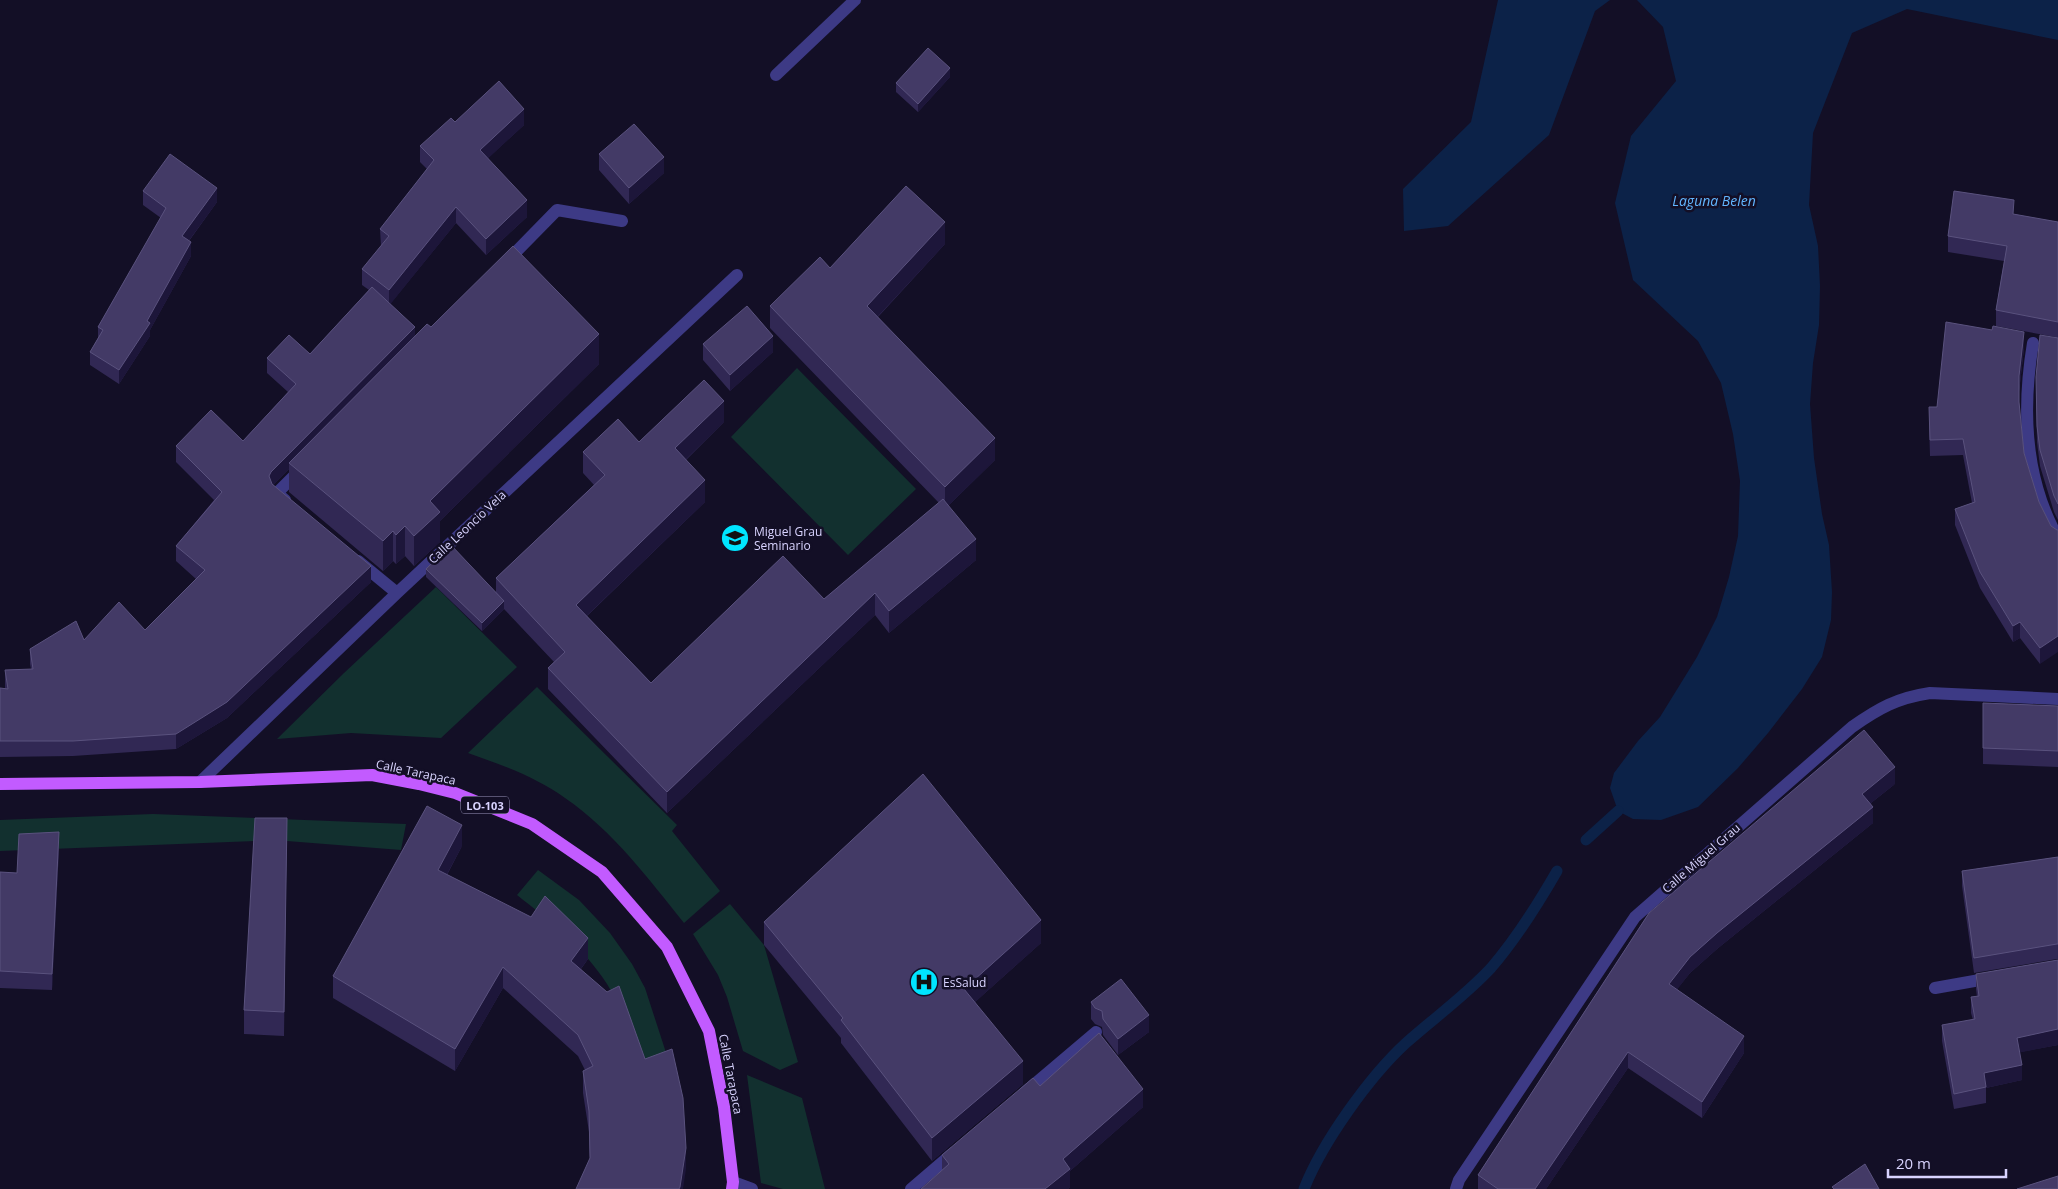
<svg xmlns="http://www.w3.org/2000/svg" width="2058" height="1189" font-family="'Open Sans',sans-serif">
<rect width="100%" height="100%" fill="#130f26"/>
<path fill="#12302f" d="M 797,368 L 916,489 L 848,555 L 731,437 Z
M 436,587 L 517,667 L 441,738 L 351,733 L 277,739 L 344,673 Z
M 537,687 L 677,825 L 672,831 L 720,891 L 684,923 C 648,878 613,831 565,798 C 536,777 502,765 468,753 Z
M 153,814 L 406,824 L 401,850 L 287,841 L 255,841 L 0,851 L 0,820 Z
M 538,870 L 579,900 L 610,933 L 632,964 L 645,988 L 672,1071 L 645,1081 C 634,1049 625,1013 607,984 C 584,948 550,921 517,895 Z
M 730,904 L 764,945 L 798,1062 L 780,1070 L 743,1051 L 727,997 L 718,975 L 693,934 Z
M 747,1075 L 802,1098 L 825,1189 L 783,1189 L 761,1183 Z"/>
<path fill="#0c2248" d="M 1498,0 L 1610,0 L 1595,11 L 1549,135 L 1448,226 L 1404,231 L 1403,189 L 1471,122 Z
M 1637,0 L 2058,0 L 2058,40 L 1907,9 L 1852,33 L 1813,133 L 1809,205 L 1818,246 L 1820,286 L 1819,325 L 1813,363 L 1810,404 L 1814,458 L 1822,514 L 1829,545 L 1832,592 L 1831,620 L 1822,657 L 1802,689 L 1768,733 L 1738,768 L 1698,807 L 1661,820 L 1633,819 L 1618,811 L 1610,788 L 1614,773 L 1638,741 L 1660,717 L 1697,657 L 1717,617 L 1729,577 L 1738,536 L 1740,481 L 1733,434 L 1721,383 L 1698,341 L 1633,280 L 1615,203 L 1631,136 L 1676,81 L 1663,27 Z"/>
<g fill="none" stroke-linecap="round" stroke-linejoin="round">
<path stroke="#0c2248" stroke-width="11" d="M 1586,840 L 1618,811
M 1304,1189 C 1322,1143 1369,1077 1406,1043 C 1434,1018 1465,996 1491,968 C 1517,938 1538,904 1557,871"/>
<path stroke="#3d3a85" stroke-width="12" d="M 1024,1093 L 1096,1032
M 733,1182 L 752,1189
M 911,1189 L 953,1153"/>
<path stroke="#3d3a85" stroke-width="12" d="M 776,75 L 855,0
M 505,263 L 557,210 L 622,221
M 2033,343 C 2022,409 2024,478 2058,538
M 285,500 L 277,493 L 301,469
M 358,561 L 397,593
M 200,782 L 397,593 L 737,275
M 1935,988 L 1991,978
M 1456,1189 L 1459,1180 L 1635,917 L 1852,727 C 1879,708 1897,698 1930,693 L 2058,699"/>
<path stroke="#c25bff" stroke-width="12" d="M 0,784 L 200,782 L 372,775 L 419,784 L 455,793 L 532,824 L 602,872 L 667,947 L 709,1031 L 724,1107 L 733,1182 L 732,1189"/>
</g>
<path fill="#312854" d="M 950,77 L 918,112 L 896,92 L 896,83 Z
M 455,122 L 524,125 L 488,158 L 527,217 L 486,255 L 456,223 L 390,304 L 415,336 L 431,327 L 599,364 L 440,521 L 440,542 L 414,566 L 405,556 L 396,564 L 393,561 L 383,571 L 289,492 L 289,469 L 273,485 L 371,582 L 227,718 L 176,749 L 73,756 L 0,757 L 0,688 L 5,688 L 5,670 L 31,669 L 30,664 L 30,649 L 145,630 L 196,579 L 176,561 L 176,546 L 214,500 L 176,462 L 176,446 L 243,441 L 288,392 L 267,373 L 267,358 L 310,354 L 369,290 L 362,285 L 362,269 L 381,246 L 380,229 L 427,169 L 420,162 L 420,146 Z
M 599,154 L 664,173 L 629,204 L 599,170 Z
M 143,191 L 217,202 L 189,241 L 191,256 L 150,330 L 150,336 L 119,384 L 90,365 L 90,352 L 98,338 L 98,327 L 161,218 L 143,205 Z
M 2014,214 L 2058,222 L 2058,520 L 2054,512 L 2040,466 L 2037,442 L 2036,393 L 2055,337 L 1996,326 L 1996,310 L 2004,261 L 1948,252 L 1948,236 Z
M 945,244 L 878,317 L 995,460 L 948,506 L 976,560 L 889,633 L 875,615 L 667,813 L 548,689 L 548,668 L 554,662 L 504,609 L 482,631 L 426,577 L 426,569 L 496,592 L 496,578 L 594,485 L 583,473 L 583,452 L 639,442 L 724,422 L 686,460 L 705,502 L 587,616 L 651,683 L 824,599 L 939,503 L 770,328 L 770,306 L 830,268 Z
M 703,344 L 773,352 L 730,391 L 703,360 Z
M 2024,348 L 2019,392 L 2019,404 L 2024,453 L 2039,502 L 2051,526 L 2040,664 L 2020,638 L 2013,642 L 1980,588 L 1955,525 L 1955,509 L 1972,503 L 1963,455 L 1930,456 L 1929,423 L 1929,407 L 1937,407 Z
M 1983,703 L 2058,706 L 2058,767 L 1983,764 Z
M 1895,784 L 1871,803 L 1873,823 L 1717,949 L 1690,973 L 1677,989 L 1744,1053 L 1702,1118 L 1628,1068 L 1546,1189 L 1478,1189 L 1478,1175 L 1649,913 Z
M 287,818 L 284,1036 L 244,1034 L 244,1010 Z
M 462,846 L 447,875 L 588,959 L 581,969 L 645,1059 L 686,1169 L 590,1159 L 589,1132 L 583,1093 L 583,1071 L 585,1070 L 578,1056 L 503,988 L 455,1071 L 333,998 L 333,976 Z
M 59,849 L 52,990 L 0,988 L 0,872 L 17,873 Z
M 2058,857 L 2058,959 L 2057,959 L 1974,973 L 1962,886 L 1962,871 Z
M 764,922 L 1041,943 L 975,1002 L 1023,1084 L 932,1161 L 841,1043 L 841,1038 L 764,945 Z
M 2058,960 L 2058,1045 L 2020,1052 L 2022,1080 L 1986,1088 L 1986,1103 L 1954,1109 L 1942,1041 L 1942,1025 L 1973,1020 L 1971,1013 L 1971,997 L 1977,997 L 1976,989 L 1976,974 Z
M 1091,1002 L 1149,1032 L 1118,1055 L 1103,1035 L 1102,1027 L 1095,1024 L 1091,1019 Z
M 1040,1086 L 1143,1107 L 1070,1171 L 1070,1187 L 1068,1189 L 921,1189 L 942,1171 L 942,1155 Z"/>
<path fill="#1d163a" d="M 950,68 L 950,77 L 918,112 L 918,104 Z
M 524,109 L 524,125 L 480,166 L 480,150 Z
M 664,157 L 664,173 L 629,204 L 629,188 Z
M 217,188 L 217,202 L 182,250 L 182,236 Z
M 527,200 L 527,217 L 486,255 L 486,239 Z
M 456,207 L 456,223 L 389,306 L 389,290 Z
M 945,222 L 945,244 L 867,328 L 867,306 Z
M 191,242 L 191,256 L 150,330 L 150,336 L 119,384 L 119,370 Z
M 415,327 L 415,342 L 289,463 L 289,469 L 271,487 L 269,476 L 271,472 Z
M 2024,332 L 2024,348 L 2019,392 L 2019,376 Z
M 599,334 L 599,364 L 440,521 L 440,542 L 414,566 L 414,536 L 430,501 Z
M 773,336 L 773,352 L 730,391 L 730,375 Z
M 724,401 L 724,422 L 675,470 L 675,448 Z
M 995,438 L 995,460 L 945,509 L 945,487 Z
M 705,480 L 705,502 L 576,626 L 576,605 Z
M 405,526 L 405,556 L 396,564 L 396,535 Z
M 393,531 L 393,561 L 383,571 L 383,541 Z
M 976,539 L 976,560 L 889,633 L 889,611 Z
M 371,566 L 371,582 L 227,718 L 176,749 L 176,734 Z
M 875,593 L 875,615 L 667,813 L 667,792 Z
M 504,601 L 504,609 L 482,631 L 482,623 Z
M 2020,622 L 2020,638 L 2013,642 L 2013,626 Z
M 2058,636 L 2058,652 L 2040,664 L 2040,648 Z
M 1895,767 L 1895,784 L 1862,810 L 1862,794 Z
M 1873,807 L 1873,823 L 1717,949 L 1690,973 L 1669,1000 L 1669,984 L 1690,957 L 1717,933 Z
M 462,825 L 462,846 L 438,891 L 438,870 Z
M 59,832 L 59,849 L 52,990 L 52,974 Z
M 1041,920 L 1041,943 L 964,1012 L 964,989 Z
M 588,938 L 588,959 L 571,982 L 571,961 Z
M 503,967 L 503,988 L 455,1071 L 455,1049 Z
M 1149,1015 L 1149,1032 L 1118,1055 L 1118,1039 Z
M 2058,1029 L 2058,1045 L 2017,1053 L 2017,1038 Z
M 1744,1036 L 1744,1053 L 1702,1118 L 1702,1102 Z
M 1628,1052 L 1628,1068 L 1546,1189 L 1535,1189 Z
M 1023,1061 L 1023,1084 L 932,1161 L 932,1138 Z
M 2022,1065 L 2022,1080 L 1986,1088 L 1984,1073 Z
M 1143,1089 L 1143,1107 L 1070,1171 L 1070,1187 L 1068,1189 L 1045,1189 L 1063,1159 Z
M 686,1148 L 686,1169 L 683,1189 L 679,1189 Z"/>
<path fill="#433a66" stroke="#5a527e" d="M 928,48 L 950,68 L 918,104 L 896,83 Z
M 499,81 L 524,109 L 480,150 L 527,200 L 486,239 L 456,207 L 389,290 L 362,269 L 389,236 L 380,229 L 434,160 L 420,146 L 451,118 L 455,122 Z
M 634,124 L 664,157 L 629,188 L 599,154 Z
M 170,154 L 217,188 L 182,236 L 191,242 L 147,321 L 150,323 L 119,370 L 90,352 L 103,330 L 98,327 L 166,208 L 143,191 Z
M 906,186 L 945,222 L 867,306 L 995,438 L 945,487 L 770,306 L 820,257 L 830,268 Z
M 1954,191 L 2014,200 L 2013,214 L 2058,222 L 2058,322 L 1996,310 L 2007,246 L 1948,236 Z
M 513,246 L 599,334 L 430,501 L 440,512 L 414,536 L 405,526 L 396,535 L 393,531 L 383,541 L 289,463 L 427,324 L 431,327 Z
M 372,287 L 415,327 L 271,472 L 269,476 L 272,484 L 371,566 L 227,702 L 176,734 L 73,741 L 0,741 L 0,688 L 8,689 L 5,670 L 33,669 L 30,649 L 76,621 L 84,640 L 119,602 L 145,630 L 205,570 L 176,546 L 222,492 L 176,446 L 211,410 L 243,441 L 296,384 L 267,358 L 289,335 L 310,354 Z
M 747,306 L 773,336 L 730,375 L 703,344 Z
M 1946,322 L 1992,330 L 1993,326 L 2024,332 L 2019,376 L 2019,402 L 2024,453 L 2039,502 L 2051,526 L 2057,530 L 2058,530 L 2058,636 L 2040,648 L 2020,622 L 2013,626 L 1980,572 L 1955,509 L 1975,502 L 1963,439 L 1930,440 L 1929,407 L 1937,407 Z
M 2040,335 L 2058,338 L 2058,504 L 2054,496 L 2040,450 L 2037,426 L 2036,377 Z
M 704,380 L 724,401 L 675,448 L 705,480 L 576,605 L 651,683 L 783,556 L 824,599 L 943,499 L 976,539 L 889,611 L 875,593 L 667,792 L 548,668 L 565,652 L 496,578 L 605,475 L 583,452 L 618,419 L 639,442 Z
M 451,545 L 504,601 L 482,623 L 426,569 Z
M 1983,703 L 2058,706 L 2058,751 L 1983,748 Z
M 1864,730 L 1895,767 L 1862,794 L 1873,807 L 1717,933 L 1690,957 L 1669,984 L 1744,1036 L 1702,1102 L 1628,1052 L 1535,1189 L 1498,1189 L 1478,1175 L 1649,913 Z
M 923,774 L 1041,920 L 964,989 L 1023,1061 L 932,1138 L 841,1020 L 843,1018 L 764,922 Z
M 427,806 L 462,825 L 438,870 L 531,917 L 545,896 L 588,938 L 571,961 L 607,992 L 619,986 L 645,1059 L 672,1049 L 683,1098 L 686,1148 L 680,1187 L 679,1189 L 576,1189 L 590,1158 L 589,1111 L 583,1071 L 593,1066 L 578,1035 L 503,967 L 455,1049 L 333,976 Z
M 255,818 L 287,818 L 284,1012 L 244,1010 Z
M 59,832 L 52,974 L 0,971 L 0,872 L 17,873 L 19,834 Z
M 2058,857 L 2058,944 L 2057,944 L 1974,958 L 1962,871 Z
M 2058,960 L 2058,1029 L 2017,1038 L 2022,1065 L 1984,1073 L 1986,1087 L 1954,1094 L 1942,1025 L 1975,1019 L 1971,997 L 1979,996 L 1976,974 Z
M 1121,979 L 1149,1015 L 1118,1039 L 1103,1019 L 1102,1011 L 1095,1008 L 1091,1002 Z
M 1099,1033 L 1143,1089 L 1063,1159 L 1070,1169 L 1045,1189 L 921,1189 L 949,1164 L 942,1155 L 1033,1078 L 1040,1086 Z
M 1865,1164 L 1879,1189 L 1834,1189 L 1832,1187 Z
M 2058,1176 L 2058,1189 L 2017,1189 Z"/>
<defs>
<symbol id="school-disc" viewBox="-11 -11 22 22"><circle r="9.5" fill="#00e5ff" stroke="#130f26"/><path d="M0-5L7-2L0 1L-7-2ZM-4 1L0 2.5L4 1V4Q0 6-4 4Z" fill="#111"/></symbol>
<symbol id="hospital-disc" viewBox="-11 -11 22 22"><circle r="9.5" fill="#00e5ff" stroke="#130f26"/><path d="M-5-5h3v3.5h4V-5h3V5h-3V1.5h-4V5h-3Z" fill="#111"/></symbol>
</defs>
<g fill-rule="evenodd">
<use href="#school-disc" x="719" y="522" width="32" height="32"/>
<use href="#hospital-disc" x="908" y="966" width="32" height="32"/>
</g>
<g text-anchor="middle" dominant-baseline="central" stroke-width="5" stroke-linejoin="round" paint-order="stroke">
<rect fill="#130f26" stroke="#9e99be" stroke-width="1" x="461" y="796.5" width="48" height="17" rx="4"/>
<g font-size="11" font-weight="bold" fill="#d9d4ff">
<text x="485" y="805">LO-103</text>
</g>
<g font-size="12" fill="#d9d4ff" stroke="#130f26">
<text transform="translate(467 527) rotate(-43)">Calle Leoncio Vela</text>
<text transform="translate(416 772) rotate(12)">Calle Tarapaca</text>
<text transform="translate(1701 858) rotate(-41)">Calle Miguel Grau</text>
<text transform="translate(731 1074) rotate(79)">Calle Tarapaca</text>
</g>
<g font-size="12" fill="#d9d4ff" stroke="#130f26" text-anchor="start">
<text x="754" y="531">Miguel Grau<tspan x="754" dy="14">Seminario</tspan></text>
<text x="943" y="982">EsSalud</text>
</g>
<g font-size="14" font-style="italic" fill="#62b6ff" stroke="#130f26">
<text x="1714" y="200">Laguna Belen</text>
</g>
</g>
<path d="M1888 1169v8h118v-8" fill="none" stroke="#d9d4ff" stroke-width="2.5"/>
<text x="1896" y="1169" font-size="15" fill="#d9d4ff" stroke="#130f26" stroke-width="4" paint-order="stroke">20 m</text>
</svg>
